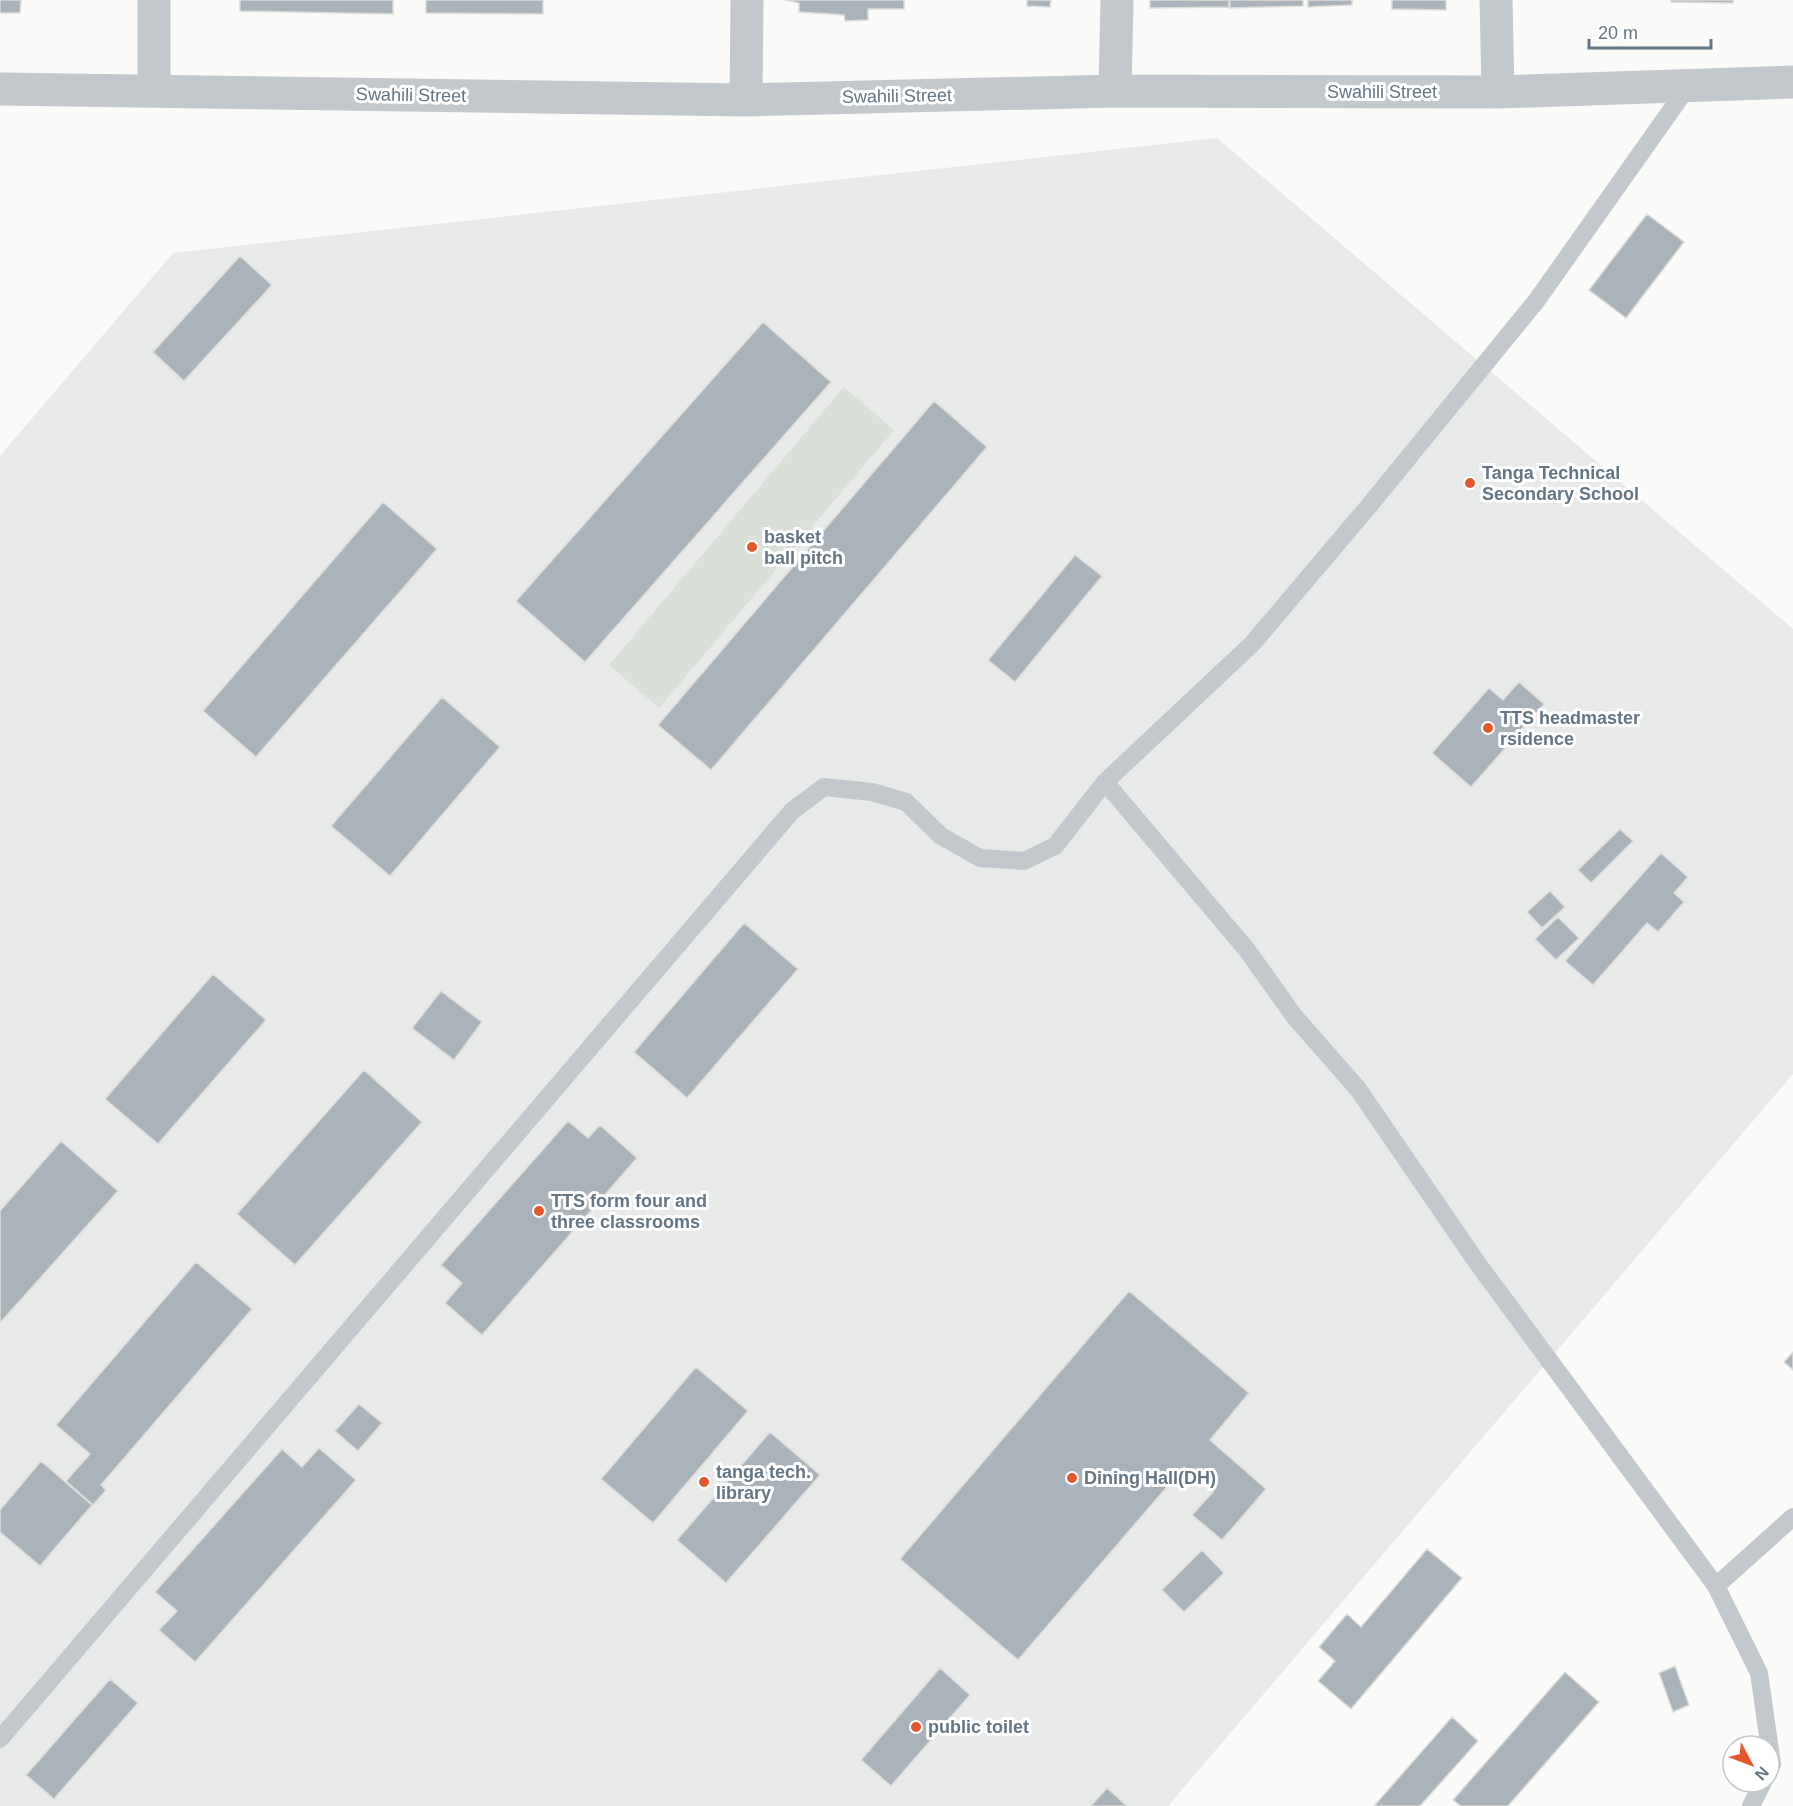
<svg xmlns="http://www.w3.org/2000/svg" width="1793" height="1806" font-family="Arial,sans-serif">
<rect width="100%" height="100%" fill="#fafaf8"/>
<path fill="#e8e9e9" d="M 1217,138 L 1793,629 L 1793,1074 L 1168,1806 L 0,1806 L 0,456 L 173,253 Z"/>
<path fill="#dadfd7" d="M 844,387 L 894,430 L 659,708 L 609,665 Z"/>
<path fill="#aab3b9" stroke="#dcdcda" stroke-width="1.5" d="M 0,0 L 21,0 L 20,13 L 0,13 Z
M 240,0 L 393,0 L 393,14 L 240,11 Z
M 426,0 L 543,0 L 543,14 L 426,13 Z
M 785,0 L 904,0 L 904,9 L 868,9 L 868,20 L 845,21 L 844,15 L 799,12 L 799,3 Z
M 1027,0 L 1051,0 L 1050,7 L 1027,6 Z
M 1150,0 L 1229,0 L 1229,7 L 1150,8 Z
M 1230,0 L 1303,0 L 1303,6 L 1230,8 Z
M 1308,0 L 1352,0 L 1352,5 L 1308,7 Z
M 1392,0 L 1446,0 L 1446,10 L 1392,9 Z
M 1671,0 L 1733,0 L 1733,3 L 1671,2 Z
M 1647,214 L 1684,242 L 1626,318 L 1589,290 Z
M 240,256 L 272,285 L 184,381 L 153,352 Z
M 763,322 L 831,382 L 585,662 L 516,601 Z
M 934,401 L 987,447 L 711,770 L 658,725 Z
M 383,502 L 437,549 L 256,757 L 203,711 Z
M 1075,555 L 1102,576 L 1015,682 L 988,660 Z
M 1519,682 L 1544,704 L 1471,787 L 1432,753 L 1489,688 L 1503,700 Z
M 442,697 L 500,747 L 390,876 L 331,826 Z
M 1620,829 L 1633,841 L 1591,883 L 1578,870 Z
M 1661,853 L 1688,877 L 1674,893 L 1684,902 L 1658,932 L 1647,923 L 1593,985 L 1565,961 Z
M 1550,891 L 1565,907 L 1542,928 L 1527,912 Z
M 1558,917 L 1579,938 L 1556,960 L 1535,939 Z
M 744,923 L 798,969 L 687,1098 L 634,1052 Z
M 213,974 L 266,1020 L 158,1144 L 105,1099 Z
M 441,991 L 482,1022 L 454,1060 L 412,1028 Z
M 364,1070 L 422,1122 L 295,1265 L 237,1214 Z
M 568,1121 L 588,1138 L 600,1125 L 637,1158 L 482,1335 L 445,1303 L 462,1283 L 441,1265 Z
M 61,1141 L 118,1191 L 0,1323 L 0,1211 Z
M 196,1262 L 252,1309 L 101,1485 L 106,1490 L 93,1505 L 66,1481 L 90,1454 L 56,1425 Z
M 1129,1291 L 1249,1393 L 1210,1440 L 1266,1489 L 1222,1540 L 1192,1515 L 1213,1492 L 1184,1467 L 1018,1660 L 900,1559 Z
M 1793,1352 L 1793,1370 L 1784,1362 Z
M 696,1367 L 748,1411 L 653,1523 L 601,1479 Z
M 359,1404 L 382,1423 L 358,1451 L 335,1431 Z
M 770,1432 L 820,1475 L 726,1583 L 677,1540 Z
M 319,1448 L 356,1480 L 195,1662 L 159,1630 L 177,1611 L 155,1592 L 282,1449 L 302,1467 Z
M 41,1461 L 92,1505 L 40,1566 L 0,1532 L 0,1510 Z
M 1427,1549 L 1462,1578 L 1351,1709 L 1318,1681 L 1335,1661 L 1319,1647 L 1347,1614 L 1361,1627 Z
M 1202,1550 L 1224,1573 L 1184,1612 L 1162,1590 Z
M 1675,1666 L 1689,1705 L 1673,1712 L 1659,1673 Z
M 940,1668 L 970,1695 L 891,1786 L 861,1760 Z
M 1565,1672 L 1599,1702 L 1508,1806 L 1461,1806 L 1453,1800 Z
M 110,1679 L 138,1703 L 54,1799 L 26,1775 Z
M 1452,1717 L 1478,1741 L 1420,1806 L 1374,1806 Z
M 1107,1788 L 1127,1806 L 1091,1806 Z"/>
<g fill="none" stroke-linecap="round" stroke-linejoin="round">
<path stroke="#c3c8cc" stroke-width="18" d="M 1105,782 L 1247,950 L 1294,1016 L 1358,1089 L 1478,1264 L 1716,1586 L 1759,1673 L 1772,1764 L 1769,1770
M 1716,1586 L 1793,1517
M 0,1739 L 792,811 L 824,787 L 872,792 L 906,802 L 941,836 L 980,858 L 1024,861 L 1055,846 L 1105,782 L 1252,644 L 1368,507 L 1537,300 L 1689,85
M 1751,1806 L 1763,1782"/>
<path stroke="#c3c8cc" stroke-width="33" d="M 1496,0 L 1498,92
M 0,89 L 746,100 L 1115,91 L 1498,92 L 1793,82
M 154,91 L 154,0
M 1115,91 L 1117,0
M 746,100 L 747,0"/>
</g>
<g fill="#e4572e" stroke="#fff" stroke-width="2">
<circle cx="1470" cy="483" r="6"/>
<circle cx="752" cy="547" r="6"/>
<circle cx="1488" cy="728" r="6"/>
<circle cx="539" cy="1211" r="6"/>
<circle cx="1072" cy="1478" r="6"/>
<circle cx="704" cy="1482" r="6"/>
<circle cx="916" cy="1727" r="6"/>
</g>
<g text-anchor="middle" dominant-baseline="central" stroke-width="6" stroke-linejoin="round" paint-order="stroke">
<g font-size="18" fill="#657683" stroke="#fff">
<text x="1382" y="92">Swahili Street</text>
<text transform="translate(411 95) rotate(1)">Swahili Street</text>
<text transform="translate(897 96) rotate(-1)">Swahili Street</text>
</g>
<g font-size="18" font-weight="bold" fill="#657683" stroke="#fff" text-anchor="start">
<text x="1482" y="473">Tanga Technical<tspan x="1482" dy="21">Secondary School</tspan></text>
<text x="764" y="537">basket<tspan x="764" dy="21">ball pitch</tspan></text>
<text x="1500" y="718">TTS headmaster<tspan x="1500" dy="21">rsidence</tspan></text>
<text x="551" y="1201">TTS form four and<tspan x="551" dy="21">three classrooms</tspan></text>
<text x="716" y="1472">tanga tech.<tspan x="716" dy="21">library</tspan></text>
<text x="1084" y="1478">Dining Hall(DH)</text>
<text x="928" y="1727">public toilet</text>
</g>
</g>
<g transform="translate(1751 1764) rotate(131)"><circle r="28" fill="#ffffff" stroke="#c1c8cd" stroke-width="1.5"/>
<path d="M0-4.5L10 22L0 15L-10 22Z" fill="#e4572e"/>
<text y="-9" font-size="16" font-weight="bold" text-anchor="middle" fill="#657683">N</text>
</g>
<path d="M1589 39v9h122v-9" fill="none" stroke="#657683" stroke-width="3"/>
<text x="1598" y="39" font-size="18" fill="#657683" stroke="#ffffff" stroke-width="4.5" paint-order="stroke">20 m</text>
</svg>
